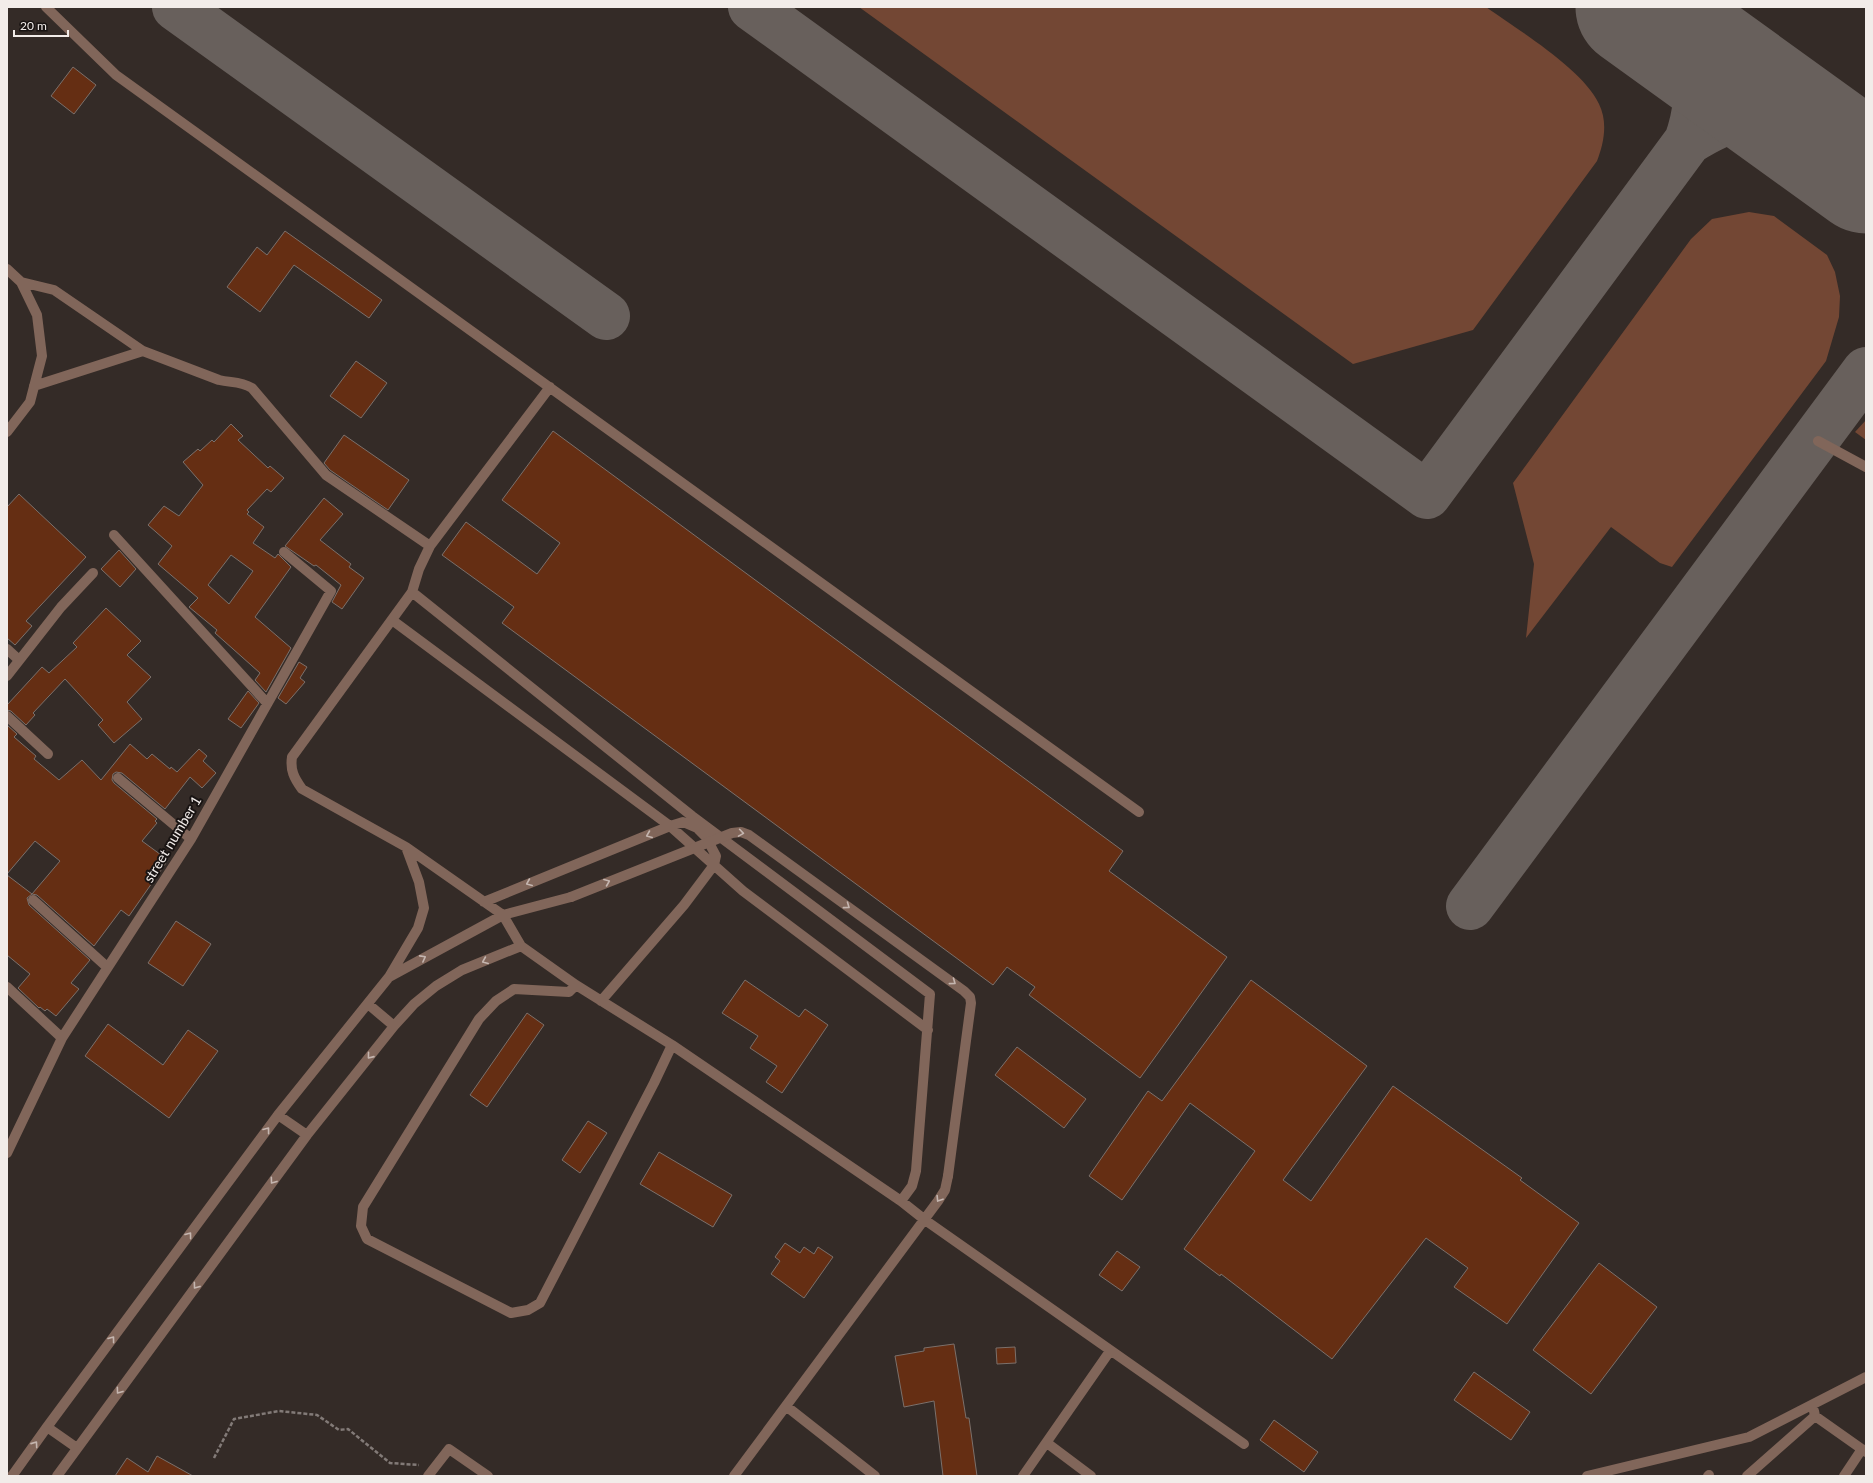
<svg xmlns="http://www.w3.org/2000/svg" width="1873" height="1483" font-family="Lato,sans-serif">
<rect width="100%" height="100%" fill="#342b27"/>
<path fill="#734734" d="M 859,7 L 1486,7 C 1518,30 1583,69 1599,104 C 1608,122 1604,143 1597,161 L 1473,330 L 1353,364 Z
M 1749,212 L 1774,216 L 1827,255 L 1835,272 L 1840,296 L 1839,317 L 1826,361 L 1672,567 L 1660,563 L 1611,527 L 1526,638 L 1534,564 L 1513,483 L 1691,239 L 1712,219 Z
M 1866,420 L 1866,440 L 1855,432 Z"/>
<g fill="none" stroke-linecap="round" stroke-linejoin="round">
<path stroke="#68605c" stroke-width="48" d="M 176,7 L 606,316
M 752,7 L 1427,495 L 1688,141 C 1696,119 1702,86 1692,62 C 1687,50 1676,40 1668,31
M 1688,141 C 1730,115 1751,109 1799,124
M 1470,906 L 1866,371"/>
<path stroke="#68605c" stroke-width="121" d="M 1636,7 L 1866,173"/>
</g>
<path fill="#652e13" stroke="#7b706b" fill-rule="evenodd" d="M 73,67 L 96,85 L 74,114 L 51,96 Z
M 285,231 L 382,300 L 369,318 L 294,265 L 260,312 L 227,287 L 257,247 L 267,255 Z
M 356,361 L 387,383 L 361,418 L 330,396 Z
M 231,424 L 243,436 L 238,440 L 268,468 L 270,466 L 284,478 L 271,492 L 267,489 L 247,510 L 249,512 L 247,514 L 264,527 L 253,543 L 275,558 L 278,554 L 291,567 L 255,617 L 291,648 L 266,692 L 255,680 L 260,673 L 215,633 L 217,630 L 189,607 L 198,598 L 158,564 L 172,546 L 148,525 L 164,506 L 179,516 L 203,485 L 183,462 L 198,449 L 200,451 L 212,440 L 214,442 ZM 231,555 L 253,571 L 229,604 L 208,585 Z
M 553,431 L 1123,851 L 1109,871 L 1227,957 L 1140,1078 L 1029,995 L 1035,987 L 1007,967 L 993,985 L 502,623 L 514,607 L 442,555 L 466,522 L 537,574 L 560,543 L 502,500 Z
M 344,435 L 409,480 L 388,510 L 330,470 L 324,463 Z
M 19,494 L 86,557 L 26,621 L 32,626 L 15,645 L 7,638 L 7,507 Z
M 324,498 L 343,514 L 320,540 L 351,564 L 349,567 L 364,578 L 342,609 L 332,602 L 341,585 L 316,565 L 314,566 L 285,546 Z
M 119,550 L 136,569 L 120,587 L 101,569 Z
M 106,608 L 141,641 L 127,655 L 151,677 L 127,702 L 142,719 L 114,743 L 98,725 L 103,720 L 65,679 L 33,713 L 35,715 L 26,725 L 11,711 L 7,710 L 7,705 L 42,667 L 49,673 L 77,647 L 73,643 Z
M 299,662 L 307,667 L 300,678 L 305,682 L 286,704 L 278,698 Z
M 248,691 L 259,703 L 241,728 L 228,719 Z
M 7,725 L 17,734 L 14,737 L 36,756 L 34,759 L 59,780 L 82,760 L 101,780 L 130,744 L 147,759 L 152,754 L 170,769 L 171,767 L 177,772 L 199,749 L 207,756 L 203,761 L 216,773 L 202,788 L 190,777 L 165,809 L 122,773 L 116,772 L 113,774 L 112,780 L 114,783 L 157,819 L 155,821 L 157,823 L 142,841 L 168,860 L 129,916 L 121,910 L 94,946 L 37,895 L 32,894 L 60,861 L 35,841 L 7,874 Z
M 7,875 L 32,894 L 27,898 L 29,905 L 90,960 L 71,983 L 79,989 L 56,1016 L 47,1009 L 45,1011 L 40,1007 L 39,1008 L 18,988 L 30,974 L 7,955 Z
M 176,921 L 211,944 L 183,986 L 148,963 Z
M 745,980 L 799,1017 L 805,1009 L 828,1025 L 782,1093 L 766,1082 L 777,1066 L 750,1048 L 758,1036 L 722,1013 Z
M 1251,980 L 1367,1066 L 1283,1180 L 1311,1201 L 1393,1086 L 1522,1178 L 1520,1180 L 1579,1223 L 1507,1324 L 1454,1287 L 1468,1268 L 1426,1238 L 1332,1359 L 1221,1274 L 1220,1276 L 1184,1249 L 1255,1151 L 1190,1103 L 1122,1200 L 1089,1176 L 1148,1091 L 1162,1101 Z
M 527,1013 L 544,1025 L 487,1107 L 470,1095 Z
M 108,1024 L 163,1065 L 188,1030 L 218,1051 L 169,1118 L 85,1056 Z
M 1017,1047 L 1086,1099 L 1064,1128 L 995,1075 Z
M 588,1121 L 607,1133 L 580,1173 L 562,1160 Z
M 659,1152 L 732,1195 L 713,1227 L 640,1184 Z
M 785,1243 L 800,1253 L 804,1247 L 814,1254 L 818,1247 L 833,1257 L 804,1298 L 771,1274 L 780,1261 L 775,1257 Z
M 1117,1251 L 1140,1267 L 1122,1291 L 1099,1275 Z
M 1599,1263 L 1657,1307 L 1591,1394 L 1533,1350 Z
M 954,1344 L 966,1418 L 969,1418 L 977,1476 L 943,1476 L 934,1401 L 904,1407 L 895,1356 L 924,1351 L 924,1348 Z
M 1015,1347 L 1016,1363 L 997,1364 L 996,1348 Z
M 1474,1372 L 1530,1412 L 1511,1440 L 1454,1400 Z
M 1274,1420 L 1318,1452 L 1304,1472 L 1260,1440 Z
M 157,1456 L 193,1476 L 115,1476 L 127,1458 L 148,1472 Z"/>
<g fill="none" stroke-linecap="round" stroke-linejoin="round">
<path stroke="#827a77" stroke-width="2.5" stroke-dasharray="4 2" stroke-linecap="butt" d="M 214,1458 L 234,1419 L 279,1411 L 317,1415 L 339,1430 L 348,1429 L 390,1463 L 419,1465"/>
<path stroke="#81665a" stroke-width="10" d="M 46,7 L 116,75 L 1139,812
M 7,269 L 21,282 L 37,315 L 42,356 L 30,402 L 7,432
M 21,282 L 54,290 L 143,351 L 34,386
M 143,351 L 219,380 C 232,383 240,381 252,388 L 326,475 L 430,546
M 1818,441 L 1866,467
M 114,535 L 267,703
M 412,592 L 419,569 L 430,546 L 550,387
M 392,620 L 670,826 L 743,891 L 928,1030
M 7,649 L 19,660
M 7,676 L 61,607 L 93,573
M 7,716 L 48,754
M 118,778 L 191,839
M 33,900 L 107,967
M 484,902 L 670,826 L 683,822 L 697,828 L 706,837 L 716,856 L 714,865 L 684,905 L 601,1001
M 389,977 L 503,915 L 571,897
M 576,985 L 569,992 L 514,989 L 496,1001 L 479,1019 L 363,1207 L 361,1226 L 367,1239 L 511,1313 L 528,1310 L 540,1303 L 654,1083 L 672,1045
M 7,987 L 62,1038
M 368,1004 L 394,1026
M 278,1115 L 307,1135
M 7,1153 L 62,1038 L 191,839 L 331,591 L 284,552
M 901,1201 L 912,1186 L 916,1171 L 930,994 L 692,816 L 412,592 L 292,757 C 290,770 294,778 302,789 L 406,847 L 503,915 L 521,946 L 576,985 L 672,1045 L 901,1201 L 925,1220 L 1244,1444
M 786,1406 L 875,1476
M 1814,1411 L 1815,1416 L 1866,1452
M 47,1427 L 77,1448
M 1047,1443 L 1091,1476
M 12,1476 L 47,1427 L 278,1115 L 389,977 L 418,928 L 424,908 L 419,882 L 406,847
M 57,1476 L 307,1135 L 394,1026 L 414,1004 L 436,986 L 462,970 L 521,946
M 428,1476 L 449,1449 L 488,1476
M 734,1476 L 938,1201 L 945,1190 L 948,1176
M 1023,1476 L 1110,1351
M 1587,1476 L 1749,1437 L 1866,1377
M 1708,1476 L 1709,1475
M 1747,1476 L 1815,1416
M 1844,1476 L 1862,1449"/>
<path stroke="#81665a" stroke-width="10" d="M 571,897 L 732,833 L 741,832 L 749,835 L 964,991 L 970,997 L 971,1003 L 948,1176"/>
</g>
<defs><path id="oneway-chevron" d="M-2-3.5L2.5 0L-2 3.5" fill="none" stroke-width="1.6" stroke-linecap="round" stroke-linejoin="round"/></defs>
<g stroke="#c5b6b0">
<use href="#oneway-chevron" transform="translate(741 833) rotate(9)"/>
<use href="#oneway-chevron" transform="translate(649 835) rotate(158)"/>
<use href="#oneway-chevron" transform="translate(607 882) rotate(-22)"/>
<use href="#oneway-chevron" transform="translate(529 883) rotate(157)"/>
<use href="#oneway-chevron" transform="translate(847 906) rotate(36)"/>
<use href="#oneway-chevron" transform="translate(423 958) rotate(-28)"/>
<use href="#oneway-chevron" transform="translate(485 961) rotate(157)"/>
<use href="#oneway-chevron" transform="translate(953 982) rotate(36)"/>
<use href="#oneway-chevron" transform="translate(370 1056) rotate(129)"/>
<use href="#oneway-chevron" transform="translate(267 1130) rotate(-53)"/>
<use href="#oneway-chevron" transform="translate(273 1181) rotate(126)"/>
<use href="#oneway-chevron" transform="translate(939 1199) rotate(122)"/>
<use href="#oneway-chevron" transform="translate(189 1235) rotate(-53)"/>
<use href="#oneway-chevron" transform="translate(196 1286) rotate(126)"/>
<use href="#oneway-chevron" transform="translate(112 1339) rotate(-53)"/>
<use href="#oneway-chevron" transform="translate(119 1391) rotate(126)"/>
<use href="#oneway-chevron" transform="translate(35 1444) rotate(-55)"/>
</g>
<g text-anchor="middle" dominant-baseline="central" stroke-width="4" stroke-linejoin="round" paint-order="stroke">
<g font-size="14" fill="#f2ece9" stroke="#191413">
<text transform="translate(172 839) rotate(-59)">street number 1</text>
</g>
</g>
<rect width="1873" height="1483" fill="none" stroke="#f2ece9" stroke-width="16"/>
<path d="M14 30v6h54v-6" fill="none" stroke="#f2ece9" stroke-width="2"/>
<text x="20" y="30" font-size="12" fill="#f2ece9" stroke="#191413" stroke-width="3" paint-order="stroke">20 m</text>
</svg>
